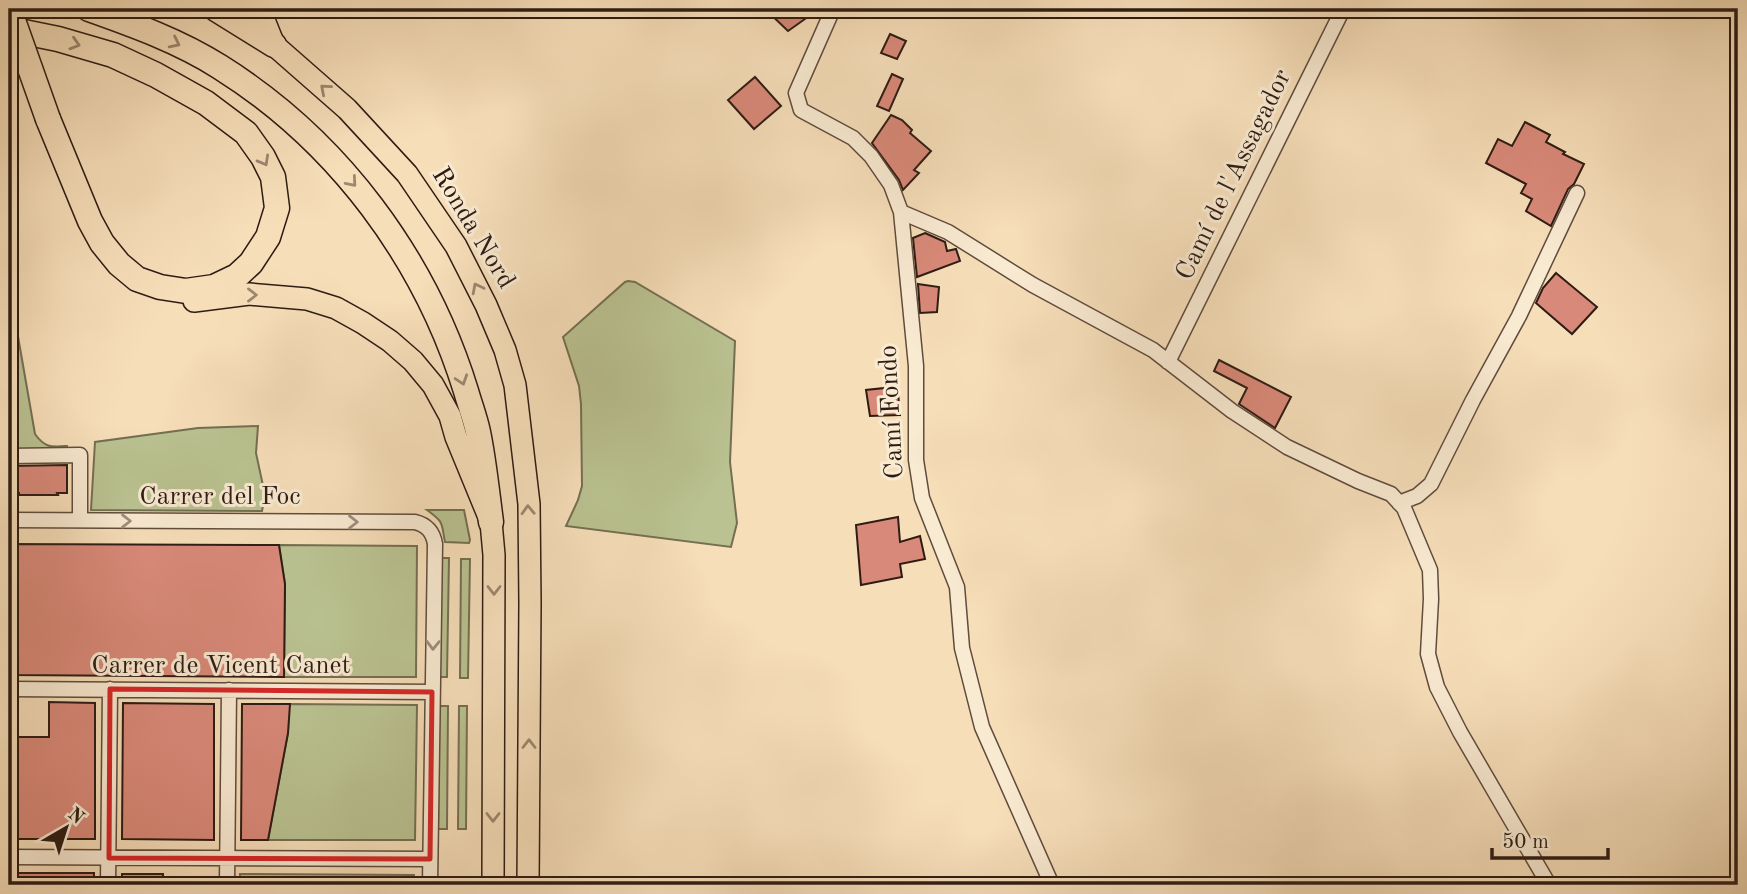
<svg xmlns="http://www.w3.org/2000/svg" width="1747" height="894" font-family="'Old Standard TT',serif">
<rect width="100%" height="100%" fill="#f6deb9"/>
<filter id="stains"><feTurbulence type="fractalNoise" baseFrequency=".00286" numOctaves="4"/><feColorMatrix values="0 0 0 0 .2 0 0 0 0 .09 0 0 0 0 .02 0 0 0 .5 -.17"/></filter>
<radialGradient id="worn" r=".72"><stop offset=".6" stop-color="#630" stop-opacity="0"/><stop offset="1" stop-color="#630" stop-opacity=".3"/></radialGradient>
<path fill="#bac291" stroke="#746f52" stroke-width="2" d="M 628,281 L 635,282 L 735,341 L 730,462 L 737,523 L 731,547 L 566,526 L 578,500 L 582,486 L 581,404 L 579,386 L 563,337 L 625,282 Z
M 12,302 L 35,434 C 45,448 51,447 67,446 L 66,452 L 9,451 L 9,303 Z
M 258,426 L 256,453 L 265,495 L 262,511 L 91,510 L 95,442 L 198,428 Z
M 427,510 L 464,510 L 470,540 L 469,543 L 445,542 C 441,523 445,523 427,510 Z
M 279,545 L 417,546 L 416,677 L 284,677 L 285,584 Z
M 440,558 L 449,558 L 447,677 L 439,677 Z
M 461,559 L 470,559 L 468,678 L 460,678 Z
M 289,704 L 417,705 L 415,840 L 268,840 L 288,733 Z
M 439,706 L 448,706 L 447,829 L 438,829 Z
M 459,706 L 467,706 L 466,829 L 458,829 Z
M 240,874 L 414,875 L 414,885 L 240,885 Z"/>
<path fill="#d98979" stroke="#2e1c14" stroke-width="2" d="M 765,9 L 819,9 L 788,31 Z
M 890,34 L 906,41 L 897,59 L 881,53 Z
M 892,74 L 903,79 L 889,111 L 877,106 Z
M 755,77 L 781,106 L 754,129 L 728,100 Z
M 891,115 L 902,120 L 912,130 L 910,133 L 931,151 L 914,170 L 919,173 L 903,190 L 899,180 L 872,143 Z
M 1525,122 L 1550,135 L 1546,142 L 1565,152 L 1563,154 L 1584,164 L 1574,184 L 1568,189 L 1551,226 L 1526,211 L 1532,199 L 1521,193 L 1526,184 L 1486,163 L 1498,139 L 1512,146 Z
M 925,233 L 945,242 L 947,251 L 956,249 L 960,261 L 917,277 L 913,238 Z
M 1556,273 L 1597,307 L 1572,334 L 1536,303 L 1543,288 Z
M 918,284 L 939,287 L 937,312 L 920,313 Z
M 1219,360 L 1291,397 L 1275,428 L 1239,404 L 1247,388 L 1214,371 Z
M 884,377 L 897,381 L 900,415 L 870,416 L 866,390 L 884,388 Z
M 67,465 L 67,493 L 57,493 L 58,495 L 19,495 L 19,493 L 9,493 L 9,466 Z
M 898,517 L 900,542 L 920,536 L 925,559 L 900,564 L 902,577 L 861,585 L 856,525 Z
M 9,544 L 279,545 L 285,584 L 284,677 L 9,675 Z
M 49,702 L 95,703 L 95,839 L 9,839 L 9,737 L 49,737 Z
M 123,703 L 214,704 L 214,840 L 122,839 Z
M 242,704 L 290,704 L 288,733 L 268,840 L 241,840 Z
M 9,873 L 94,873 L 94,885 L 9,885 Z
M 122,874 L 163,874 L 163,885 L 122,885 Z"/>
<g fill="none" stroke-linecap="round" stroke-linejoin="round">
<defs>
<path id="street" d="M 833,9 L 796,93 L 801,110 L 853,138 L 871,156 L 891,185 L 901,212 L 916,366 L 916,460 L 922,498 L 957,587 L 962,648 L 982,727 L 1052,885
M 901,212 L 948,232 L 1033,285 L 1153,350 L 1232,411 L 1287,447 L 1358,481 L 1391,494 L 1404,508 L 1430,570 L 1431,599 L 1428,654 L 1437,687 L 1460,732 L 1549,885
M 1168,362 L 1343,9
M 9,456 L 80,455 L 80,520
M 1399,503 L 1417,496 L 1431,484 L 1473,400 L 1519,316 L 1577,193
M 9,520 L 415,522 C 427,525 433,532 435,544 L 430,885
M 9,689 L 432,692
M 9,857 L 430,859
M 108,885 L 110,689
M 227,885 L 229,690"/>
<path id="primary" d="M 252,9 L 262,15 L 274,45 L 347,109 L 407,174 L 456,246 L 486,305 L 505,350 L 515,385 L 529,504 L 530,603 L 528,885
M 194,301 L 249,294 L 307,299 L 336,308 L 363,323 L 390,341 L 413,361 L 433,385 L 450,416 L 456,437 L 491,522 L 494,555 L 493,885"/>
<path id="highway" d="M 89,9 C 134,25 179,41 220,67 C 338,141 425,258 466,391 C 470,405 475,418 478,432 C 484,461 487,492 491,522
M 216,9 L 274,45
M 9,29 L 58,39 L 113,55 L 156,75 L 206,103 L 246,133 L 263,157 L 273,177 L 277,208 L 268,237 L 251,263 L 237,276 L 214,287 L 186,291 L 160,287 L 137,279 L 119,264 L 102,243 L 90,221 L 48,119"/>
</defs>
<use href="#street" stroke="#604c3d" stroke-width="17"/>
<use href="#primary" stroke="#2e1c14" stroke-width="24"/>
<use href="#highway" stroke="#2e1c14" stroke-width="27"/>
<use href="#street" stroke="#f9ead2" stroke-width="14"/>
<use href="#primary" stroke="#f6deb9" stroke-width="21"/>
<use href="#highway" stroke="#f6deb9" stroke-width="24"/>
<defs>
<path id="highway-bridge" d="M 9,9 L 48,119"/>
</defs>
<use href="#highway-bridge" stroke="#2e1c14" stroke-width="27" stroke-linecap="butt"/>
<use href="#highway-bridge" stroke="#f6deb9" stroke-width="24"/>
</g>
<defs><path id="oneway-chevron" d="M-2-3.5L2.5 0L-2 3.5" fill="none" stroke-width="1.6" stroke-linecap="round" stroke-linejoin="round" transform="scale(1.75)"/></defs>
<g stroke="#9c876f">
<use href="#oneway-chevron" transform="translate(175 43) rotate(26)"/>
<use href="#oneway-chevron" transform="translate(75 44) rotate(17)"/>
<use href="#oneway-chevron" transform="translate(325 89) rotate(-139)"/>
<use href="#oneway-chevron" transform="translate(264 161) rotate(61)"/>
<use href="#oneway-chevron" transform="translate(352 182) rotate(49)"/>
<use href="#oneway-chevron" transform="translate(477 288) rotate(-117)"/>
<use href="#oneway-chevron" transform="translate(252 295)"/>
<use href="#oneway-chevron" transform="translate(462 380) rotate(72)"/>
<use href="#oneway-chevron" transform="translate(528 510) rotate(-92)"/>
<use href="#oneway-chevron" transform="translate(494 590) rotate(90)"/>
<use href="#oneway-chevron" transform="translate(529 744) rotate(-90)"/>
<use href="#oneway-chevron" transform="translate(493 817) rotate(90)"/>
</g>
<g stroke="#9e8d7c">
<use href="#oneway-chevron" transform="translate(126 521)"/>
<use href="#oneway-chevron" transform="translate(353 522)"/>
<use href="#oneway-chevron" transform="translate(433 645) rotate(91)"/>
</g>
<path fill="none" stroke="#d62828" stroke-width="5" stroke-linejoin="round" d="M 110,689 L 432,692 L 430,859 L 109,858 Z"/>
<g text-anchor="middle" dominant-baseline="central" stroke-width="6" stroke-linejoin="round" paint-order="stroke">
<g font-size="26" fill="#2e1c14" stroke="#f9ead2">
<text transform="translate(1234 175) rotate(-64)">Camí de l'Assagador</text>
<text transform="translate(473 228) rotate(59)">Ronda Nord</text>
<text transform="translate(892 412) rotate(-93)">Camí Fondo</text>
<text x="220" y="497">Carrer del Foc</text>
<text x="221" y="666">Carrer de Vicent Canet</text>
</g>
</g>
<rect width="1747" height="894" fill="none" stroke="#f6deb9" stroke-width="35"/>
<rect x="10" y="10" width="1726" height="873" fill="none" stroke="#2e1c14" stroke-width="3.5"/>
<rect x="18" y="18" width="1712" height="859" fill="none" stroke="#2e1c14" stroke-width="2"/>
<g transform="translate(66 828) rotate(39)" stroke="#f9ead2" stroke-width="5" paint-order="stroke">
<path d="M0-5L12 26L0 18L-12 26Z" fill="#2e1c14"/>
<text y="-10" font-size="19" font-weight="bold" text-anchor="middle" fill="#2e1c14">N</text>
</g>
<path d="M1492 848v10h116v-10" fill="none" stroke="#2e1c14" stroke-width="3.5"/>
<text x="1502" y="848" font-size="21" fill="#2e1c14" stroke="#f9ead2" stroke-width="5" paint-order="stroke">50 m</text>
<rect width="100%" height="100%" filter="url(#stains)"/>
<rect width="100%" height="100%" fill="url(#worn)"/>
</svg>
